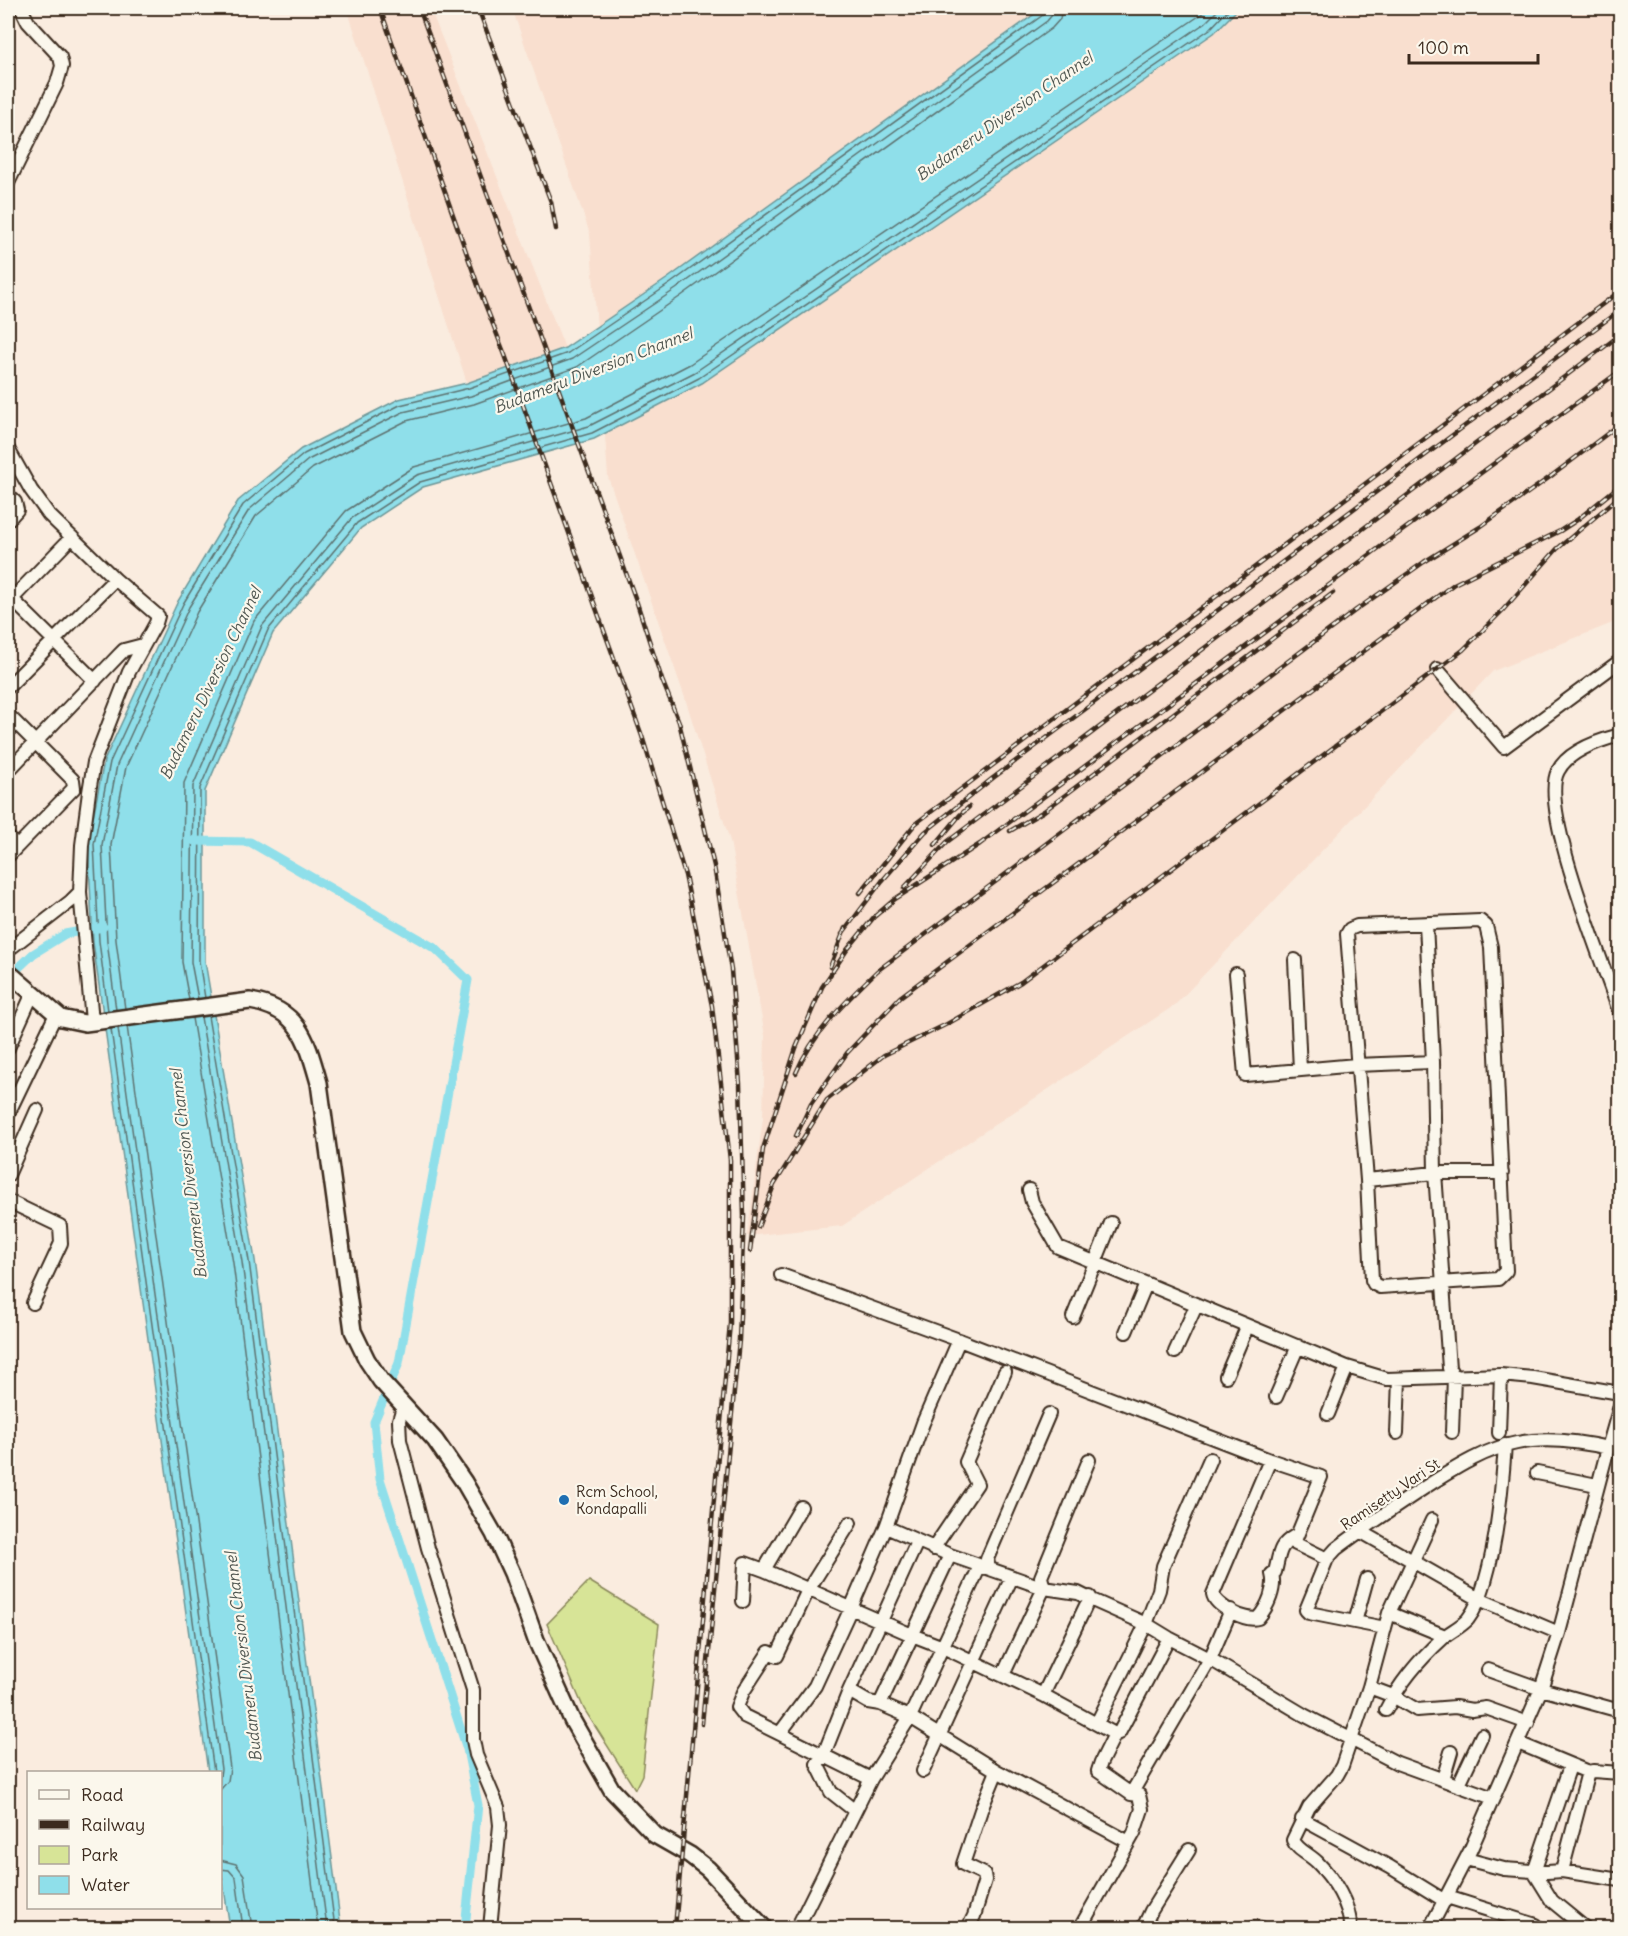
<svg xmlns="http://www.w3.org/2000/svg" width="1628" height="1936" font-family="Delius,sans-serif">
<rect width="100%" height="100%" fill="#faecdf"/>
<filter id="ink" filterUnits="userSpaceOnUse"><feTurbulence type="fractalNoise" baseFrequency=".0167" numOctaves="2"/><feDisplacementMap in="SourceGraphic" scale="12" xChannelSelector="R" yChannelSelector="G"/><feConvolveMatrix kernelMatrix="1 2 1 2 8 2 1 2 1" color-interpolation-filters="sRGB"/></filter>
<g filter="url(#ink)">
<path fill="#f9dfcf" d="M 347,8 L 430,8 L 565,348 L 467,383 Z
M 512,8 L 1620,8 L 1620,620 L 1493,671 L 1175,1005 L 842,1226 L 747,1236 L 763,1118 L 765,1036 L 730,841 L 685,698 L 608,477 L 590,234 Z"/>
<path fill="#d7e497" stroke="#89875a" stroke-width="1.5" d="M 589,1581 L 659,1624 L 642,1775 L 635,1789 L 584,1709 L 547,1624 Z"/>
<path fill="#8fdfea" stroke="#6d9798" stroke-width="1.5" d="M 1043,8 L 1239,8 L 1214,33 L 702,383 L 594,439 L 423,487 L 361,528 L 273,633 L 205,791 L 205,961 L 255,1260 L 341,1928 L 230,1928 L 220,1862 L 220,1772 L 208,1772 L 93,942 L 88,843 L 104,761 L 178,601 L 238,501 L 301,449 L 399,399 L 467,383 L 565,348 L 668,278 Z"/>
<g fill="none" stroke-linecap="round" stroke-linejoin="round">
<path stroke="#5d7270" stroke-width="1.5" d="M 205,998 L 199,961 L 200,788 L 268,630 L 357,523 L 420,482 L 592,433 L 699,378 L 1210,29 L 1230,8
M 198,999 L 191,962 L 193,786 L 262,626 L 352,518 L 417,475 L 589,426 L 695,372 L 1205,23 L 1220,8
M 189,1000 L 182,962 L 184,783 L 254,621 L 346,511 L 414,467 L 586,418 L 690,364 L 1199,16 L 1208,8
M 125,1009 L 116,940 L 111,845 L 126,767 L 197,612 L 256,516 L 313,468 L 406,421 L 474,404 L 577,367 L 681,296 L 1052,28 L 1060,19 L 1062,8
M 116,1010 L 107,941 L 102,845 L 117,765 L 189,607 L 249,510 L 308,460 L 403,412 L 471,396 L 572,359 L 676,289 L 1047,21 L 1052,15 L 1053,8
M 108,1011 L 99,941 L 94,844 L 110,762 L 183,604 L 243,505 L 304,454 L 400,405 L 469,388 L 568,353 L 671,283 L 1043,15 L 1045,8
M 208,1016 L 249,1261 L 335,1928
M 201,1017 L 242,1262 L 327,1928
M 192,1018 L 233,1263 L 318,1928
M 127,1026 L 230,1768 L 228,1781 L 220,1790
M 118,1028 L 221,1769 L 220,1776
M 111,1029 L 214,1772
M 220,1860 L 236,1864 L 244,1875 L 252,1928
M 220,1869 L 229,1870 L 236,1878 L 243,1928"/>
<path stroke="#8fdfea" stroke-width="9" d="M 194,841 L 250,842 L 436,949 L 468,980 L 399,1363 L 374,1422 L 380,1479 L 467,1749 L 478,1805 L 465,1928
M 9,977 L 33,954 L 65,934 L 103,927"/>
<defs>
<path id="minor" d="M 8,183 L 57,83 L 62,66 L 60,57 L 28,22 L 21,8
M 8,449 L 31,490 L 49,515 L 115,579 L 158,616 L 156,623 L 129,672 L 94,762 L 89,792 L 82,845 L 80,892 L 92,1021
M 8,495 L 15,502 L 17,510 L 8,520
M 8,595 L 95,681
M 8,603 L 72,537
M 1437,669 L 1504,747 L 1620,661
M 8,687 L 115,579
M 8,715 L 73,780 L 74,788 L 8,856
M 1620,735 C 1601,740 1568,751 1558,771 C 1538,808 1606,969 1620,1014
M 8,771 L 119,655 L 124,650 L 143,645
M 8,837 L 16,846
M 1480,921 L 1486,926 L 1491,947 L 1506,1271 L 1498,1279 L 1380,1287 L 1374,1284 L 1372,1280 L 1367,1180 L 1347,934 L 1350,929 L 1357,926 Z
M 1426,924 L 1433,1062 L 1435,1173 L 1449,1368 L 1454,1377 L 1452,1432
M 8,950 L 71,901 L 80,892
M 1295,960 L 1300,1070
M 1236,974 L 1245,1075 L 1356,1065 L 1433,1062
M 8,1048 L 32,995
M 8,1114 L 56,1014
M 8,1175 L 37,1110
M 1367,1180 L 1435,1173 L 1502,1173
M 1029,1190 L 1032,1202 L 1058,1247 L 1347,1367 L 1387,1379 L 1501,1375 L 1533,1378 L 1620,1393
M 8,1201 L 60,1226 L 61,1243 L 33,1303
M 781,1275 L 959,1340
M 1073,1317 L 1111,1223
M 1126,1332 L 1146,1284
M 1175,1352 L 1196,1306
M 1226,1376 L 1247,1327
M 1276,1397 L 1298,1346
M 403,1407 L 399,1420 L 400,1440 L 428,1548 L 473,1690 L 473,1740 L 476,1755 L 498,1807 L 500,1825 L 490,1928
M 1328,1414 L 1347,1367
M 1397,1433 L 1399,1379
M 1499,1433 L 1501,1375
M 1270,1460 L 1213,1594 C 1215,1606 1246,1622 1258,1618 C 1268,1607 1276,1588 1272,1574 L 1275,1572 C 1280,1553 1278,1546 1295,1536
M 1537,1473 L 1597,1485
M 801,1507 L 764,1570 L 912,1635 L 943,1647 L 1043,1695 L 1090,1597
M 850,1523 L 808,1590 L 777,1656 L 769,1652 L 743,1692 L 737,1707 L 744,1716 L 871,1779
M 886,1527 L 950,1555 L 1044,1588 L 1078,1593 L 1092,1600 L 1146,1624 L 1169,1638 L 1210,1659 L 1304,1715 L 1397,1763 L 1493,1798
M 1360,1531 L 1479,1599 L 1559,1633
M 933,1549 L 977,1484 L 966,1462 L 1005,1372
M 743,1601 L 745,1563 L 764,1570
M 1389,1613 L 1445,1636
M 1355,1622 L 1367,1579
M 1385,1628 L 1309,1613 L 1306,1610 L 1327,1559 L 1336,1549 C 1366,1526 1398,1505 1430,1484 C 1457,1467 1485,1449 1517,1443 C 1547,1437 1578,1441 1608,1448
M 1488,1670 L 1541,1689 L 1620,1711
M 1003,1675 L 1044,1588 L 1041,1577 L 1089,1460
M 1369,1687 L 1393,1696 L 1417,1710 L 1455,1707 L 1472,1710 L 1486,1708 L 1528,1723
M 849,1691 L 868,1702 L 880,1704 L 950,1555
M 1043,1695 L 1115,1734 L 1119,1733 L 1169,1638
M 880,1704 L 910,1717 L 997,1771 L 1129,1842
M 1386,1710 C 1399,1684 1421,1658 1443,1638 C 1451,1631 1461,1627 1468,1619 C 1494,1586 1502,1489 1505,1445
M 1097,1723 L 1146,1624 L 1159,1590 L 1163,1566 L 1210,1459
M 780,1733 L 815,1686 L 851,1608 L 886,1527 L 923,1423 L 959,1340 L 1270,1460 L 1321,1477 L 1294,1543 L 1327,1559
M 1518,1743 L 1588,1772 L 1593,1771 L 1620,1773
M 1570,1766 L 1534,1872 L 1552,1901 L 1585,1928
M 923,1771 L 1012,1577
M 1443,1779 L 1451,1752
M 1459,1784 L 1482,1735
M 1131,1794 L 1210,1659 L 1231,1610
M 855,1811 L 831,1792 L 817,1764 L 824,1754 L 849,1691 L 917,1542
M 1302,1819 L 1390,1867 L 1445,1901
M 1466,1859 L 1504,1869 L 1547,1872 L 1562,1871 L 1620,1880
M 1562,1871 L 1588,1772
M 1447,1897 L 1536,1925
M 1255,1927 L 1261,1928
M 797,1928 L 871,1779 L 910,1717 L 980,1566 L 988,1564 L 987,1559 L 1049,1414
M 968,1928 L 974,1916 L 985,1880 L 984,1874 L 963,1864 L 981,1810 L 997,1771
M 1080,1928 L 1134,1833 L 1142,1809 L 1139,1795 L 1131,1794 L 1098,1771 L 1101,1762 L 1115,1734
M 1143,1928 L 1151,1911 L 1189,1850
M 1350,1928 C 1351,1905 1333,1878 1317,1862 C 1309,1854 1297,1850 1293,1840 L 1309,1807 L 1337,1775 L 1342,1766 L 1369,1687 L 1389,1613 L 1432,1520
M 1430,1928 L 1470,1851 L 1541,1689 L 1559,1633 L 1608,1448 L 1620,1406"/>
<path id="major" d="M 8,972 L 61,1018 L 85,1023 L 250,1001 C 300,1009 307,1041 319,1083 L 353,1331 L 367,1360 L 381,1381 L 435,1440 L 464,1482 L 494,1534 L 512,1573 L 536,1640 L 572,1720 L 612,1790 L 655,1835 L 690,1855 L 708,1869 L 764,1928"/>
</defs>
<use href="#minor" stroke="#3b2a1e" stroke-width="16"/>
<use href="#major" stroke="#3b2a1e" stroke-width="20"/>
<use href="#minor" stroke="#fbf7ec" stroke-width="12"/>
<use href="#major" stroke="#fbf7ec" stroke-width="15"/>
<defs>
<path id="rail" d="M 380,8 L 481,294 L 505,355 L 642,736 L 685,875 L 712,1006 L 730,1160 L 730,1323 L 675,1928
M 419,8 L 637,603 L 662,680 L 679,722 L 714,866 L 731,970 L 740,1084 L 744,1216 L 739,1340 L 702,1724
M 478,8 L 551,202 L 556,229
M 1010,831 L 1044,811 L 1333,593
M 935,845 L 960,815 L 969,807
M 904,888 L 947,842 L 1620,335
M 860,893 L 915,824 L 1620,291
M 842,934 L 882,881 L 925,832 L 993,778 L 1620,310
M 830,967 L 845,928
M 796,1073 C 813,1033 846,1001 877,971 L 1356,610 L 1424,562 L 1480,527 L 1550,477 L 1620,424
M 796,1136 L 811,1104 L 847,1053 L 900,997 L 1454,584 L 1560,531 L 1577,520 L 1620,485
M 758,1227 L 774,1185 L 827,1100 L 884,1055 L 947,1024 L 1021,982 L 1463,650 L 1502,611 L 1557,549 L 1620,496
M 750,1251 L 763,1149 L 796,1048 L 822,987 L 847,950 L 874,917 L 895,899 L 980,844 L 1391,539 L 1620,371"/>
</defs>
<use href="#rail" stroke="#3b2a1e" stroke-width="4.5"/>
<use href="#rail" stroke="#fbf7ec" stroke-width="2" stroke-dasharray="7" stroke-linecap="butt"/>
</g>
</g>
<circle fill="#1f6fb2" stroke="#fbf7ec" stroke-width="2" cx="564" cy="1500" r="6"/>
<g text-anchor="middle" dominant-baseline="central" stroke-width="4.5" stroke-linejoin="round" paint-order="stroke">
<g font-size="15" fill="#3b2a1e" stroke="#fbf7ec" text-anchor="start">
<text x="576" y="1491">Rcm School,<tspan x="576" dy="17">Kondapalli</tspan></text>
</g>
<g font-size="15" fill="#3b2a1e" stroke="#fbf7ec">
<text transform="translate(1390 1494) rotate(-34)">Ramisetty Vari St</text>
</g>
<g font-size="16" font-style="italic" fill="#505751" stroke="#fbf7ec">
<text transform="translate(1004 116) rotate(-35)">Budameru Diversion Channel</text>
<text transform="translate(593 370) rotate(-21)">Budameru Diversion Channel</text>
<text transform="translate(210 683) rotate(-64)">Budameru Diversion Channel</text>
<text transform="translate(188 1174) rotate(-97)">Budameru Diversion Channel</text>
<text transform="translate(243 1657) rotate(-97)">Budameru Diversion Channel</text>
</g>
</g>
<rect width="1628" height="1936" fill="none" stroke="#fbf7ec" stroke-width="30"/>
<rect x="15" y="15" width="1598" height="1906" fill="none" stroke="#3b2a1e" stroke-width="2" filter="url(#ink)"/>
<rect x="27" y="1771" width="195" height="138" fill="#fbf7ec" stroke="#aea59a" stroke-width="1.5"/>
<rect x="39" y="1790" width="30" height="9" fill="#fbf7ec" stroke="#aea59a" stroke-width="1.5"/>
<text x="81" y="1801" font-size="18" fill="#3b2a1e">Road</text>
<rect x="39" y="1820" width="30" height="9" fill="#3b2a1e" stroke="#aea59a" stroke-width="1.5"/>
<text x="81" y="1831" font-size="18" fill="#3b2a1e">Railway</text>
<rect x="39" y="1846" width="30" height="18" fill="#d7e497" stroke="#aea59a" stroke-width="1.5"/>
<text x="81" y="1861" font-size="18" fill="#3b2a1e">Park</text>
<rect x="39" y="1876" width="30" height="18" fill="#8fdfea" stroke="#aea59a" stroke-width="1.5"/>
<text x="81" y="1891" font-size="18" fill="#3b2a1e">Water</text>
<path d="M1409 54v9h129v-9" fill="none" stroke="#3b2a1e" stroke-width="3"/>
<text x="1418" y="54" font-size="18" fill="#3b2a1e" stroke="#fbf7ec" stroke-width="4.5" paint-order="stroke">100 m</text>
</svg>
